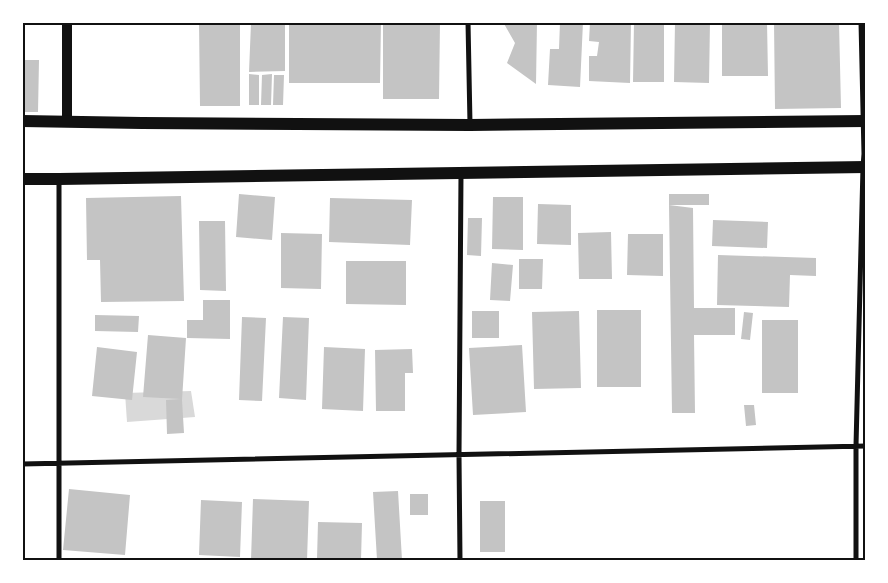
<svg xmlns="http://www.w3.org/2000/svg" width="888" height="583" font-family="'Golos Text',sans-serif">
<rect width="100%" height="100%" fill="#fff"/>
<path fill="#d9d9d9" d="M 191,391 L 195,417 L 127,422 L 125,393 Z"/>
<path fill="#c4c4c4" d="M 199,22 L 240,22 L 240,106 L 200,106 Z
M 289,22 L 381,22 L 380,83 L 289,83 Z
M 383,22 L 440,22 L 439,99 L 383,99 Z
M 503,22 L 537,22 L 536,84 L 507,63 L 515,43 Z
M 560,22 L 583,22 L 580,87 L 548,85 L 550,49 L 559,49 Z
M 590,22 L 631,22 L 630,83 L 589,81 L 589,56 L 597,56 L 599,42 L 589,41 Z
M 634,22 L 664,22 L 664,82 L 633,82 Z
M 675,22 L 710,22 L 709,83 L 674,82 Z
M 722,22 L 767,22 L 768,76 L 722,76 Z
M 774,22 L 839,22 L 841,108 L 775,109 Z
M 251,23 L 285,23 L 285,71 L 249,72 Z
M 22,60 L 39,60 L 38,112 L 22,112 Z
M 249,74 L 259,75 L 259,105 L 249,105 Z
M 272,74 L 271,105 L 261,105 L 262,75 Z
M 274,75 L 284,75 L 283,105 L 273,105 Z
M 239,194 L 275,197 L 272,240 L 236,237 Z
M 669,194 L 709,194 L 709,205 L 669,205 Z
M 181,196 L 184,301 L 101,302 L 100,260 L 87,260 L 86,198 Z
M 493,197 L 523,197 L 523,250 L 492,249 Z
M 330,198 L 412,200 L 410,245 L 329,242 Z
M 538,204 L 571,205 L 571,245 L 537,244 Z
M 669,205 L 693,208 L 694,308 L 735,308 L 735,335 L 694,335 L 695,413 L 672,413 Z
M 468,218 L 482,218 L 481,256 L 467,255 Z
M 713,220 L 768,222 L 767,248 L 712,246 Z
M 199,221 L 225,221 L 226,291 L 200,290 Z
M 611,232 L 612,279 L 579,279 L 578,233 Z
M 281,233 L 322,234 L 321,289 L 281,288 Z
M 628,234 L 663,234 L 663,276 L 627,275 Z
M 718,255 L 816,258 L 816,276 L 790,275 L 789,307 L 717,305 Z
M 519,259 L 543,259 L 542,289 L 519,289 Z
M 346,261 L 406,261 L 406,305 L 346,304 Z
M 492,263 L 513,265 L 510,301 L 490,300 Z
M 203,300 L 230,300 L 230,339 L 187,338 L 187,320 L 203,320 Z
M 597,310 L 641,310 L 641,387 L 597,387 Z
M 472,311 L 499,311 L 499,338 L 472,338 Z
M 579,311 L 581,388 L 534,389 L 532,312 Z
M 744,312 L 753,313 L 750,340 L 741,339 Z
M 95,315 L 139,316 L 138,332 L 95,331 Z
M 242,317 L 266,318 L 262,401 L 239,400 Z
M 283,317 L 309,318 L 306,400 L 279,398 Z
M 762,320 L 798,320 L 798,393 L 762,393 Z
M 148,335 L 186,338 L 182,400 L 184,433 L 167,434 L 166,400 L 181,399 L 143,397 Z
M 522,345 L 526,412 L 473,415 L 469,348 Z
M 97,347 L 137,352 L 132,400 L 92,396 Z
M 324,347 L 365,349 L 363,411 L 322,409 Z
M 412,349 L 413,373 L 405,373 L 405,411 L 376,411 L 375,350 Z
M 744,405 L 754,405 L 756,425 L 746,426 Z
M 69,489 L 130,495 L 125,555 L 63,550 Z
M 398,491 L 402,560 L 377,560 L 373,492 Z
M 410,494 L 428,494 L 428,515 L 410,515 Z
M 253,499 L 309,501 L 307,560 L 251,560 Z
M 201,500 L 242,502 L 240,557 L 199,555 Z
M 480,501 L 505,501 L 505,552 L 480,552 Z
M 318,522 L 362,523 L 361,560 L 317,559 Z"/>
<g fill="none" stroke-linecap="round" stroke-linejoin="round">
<path stroke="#111" stroke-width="5" d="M 468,22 L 470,124
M 59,179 L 59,560
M 22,464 L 866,446
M 460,560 L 459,455 L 461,174
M 856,560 L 856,446 L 863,167 L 864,154 L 861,22"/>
<path stroke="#111" stroke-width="10" d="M 67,22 L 67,121"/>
<path stroke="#111" stroke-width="12" d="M 22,121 L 142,123 L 470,125 L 866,121
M 22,179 L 59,179 L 866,167"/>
</g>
<rect width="888" height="583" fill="none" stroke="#ffffff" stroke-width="48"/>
<rect x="24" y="24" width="840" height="535" fill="none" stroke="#111" stroke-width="2"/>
</svg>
